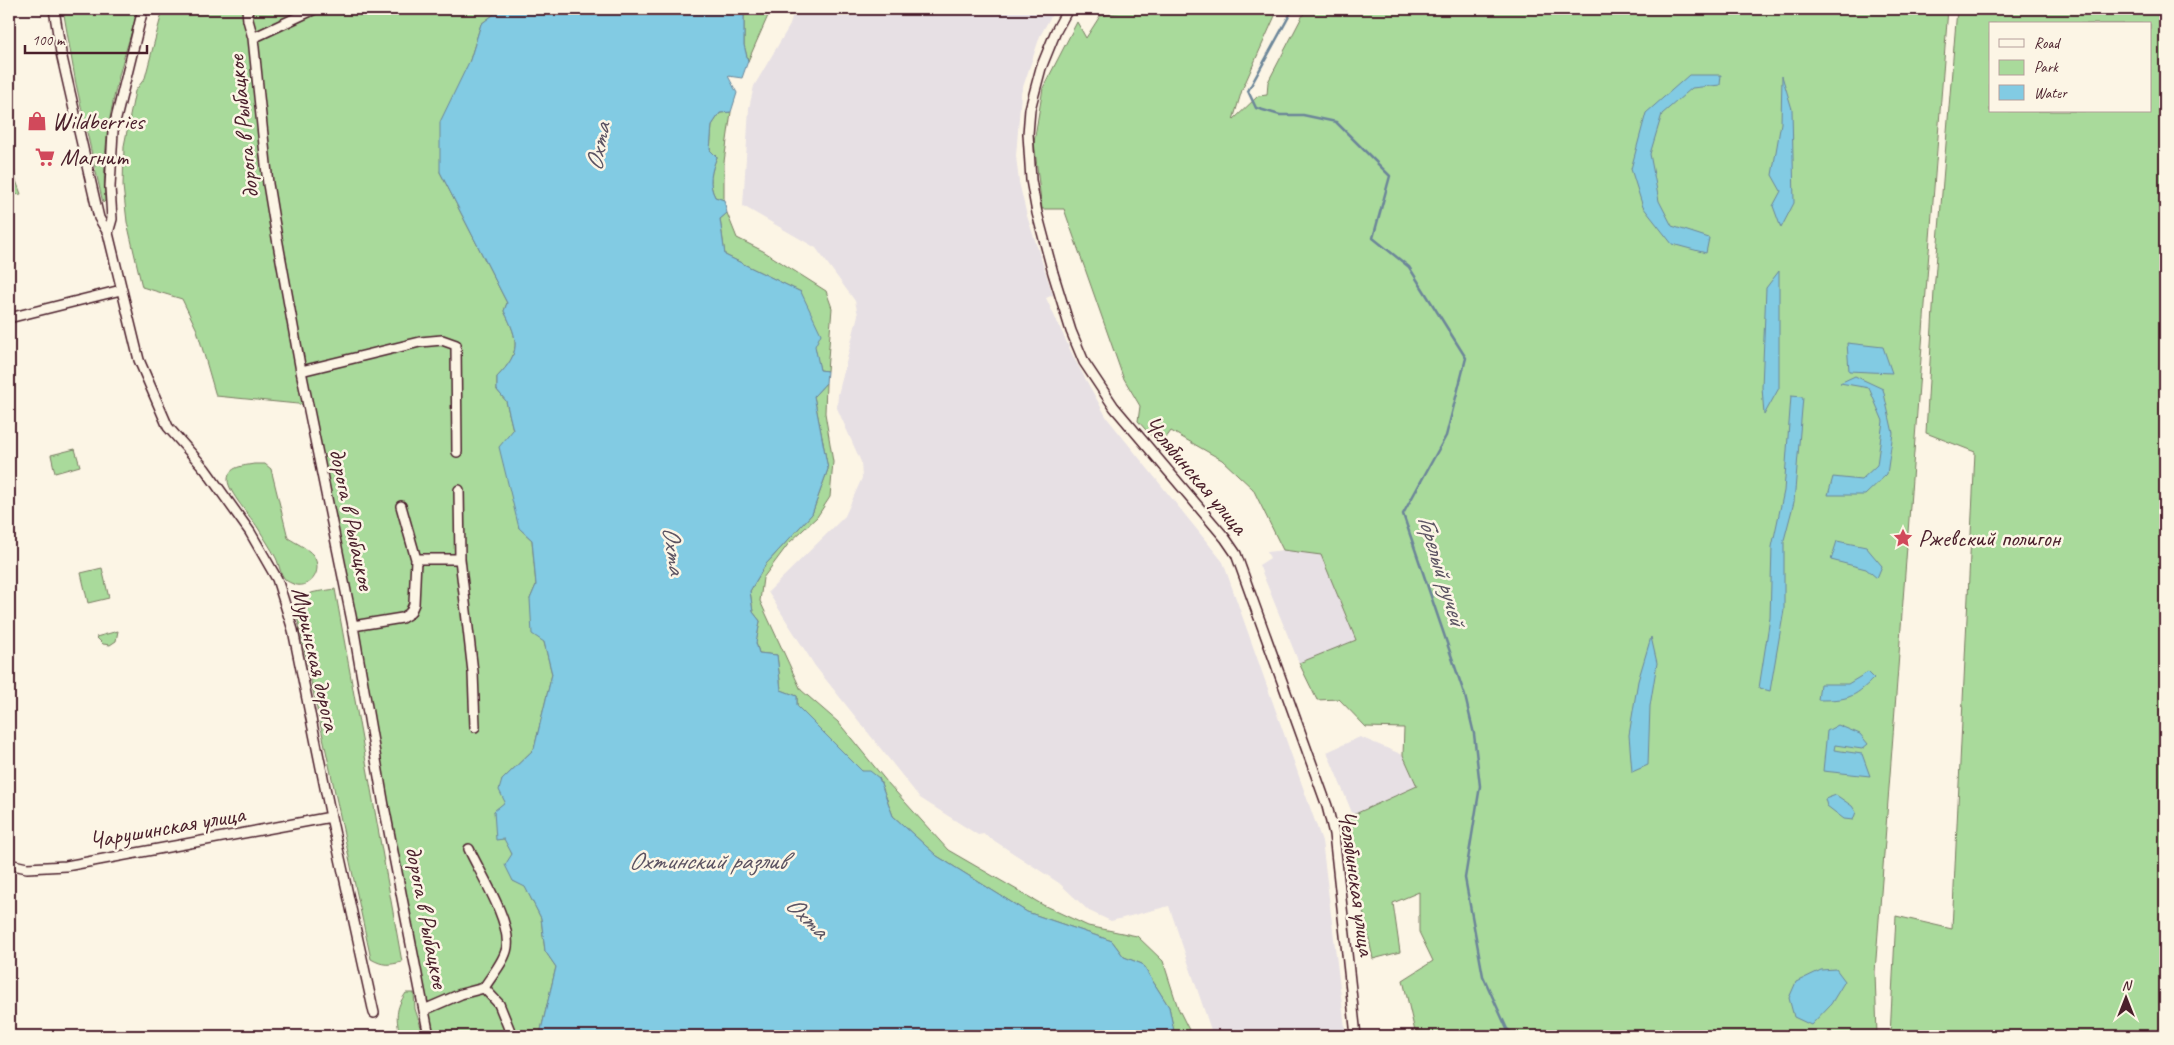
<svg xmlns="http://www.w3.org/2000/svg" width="2174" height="1045" font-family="Caveat,sans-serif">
<rect width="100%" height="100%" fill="#fcf5e5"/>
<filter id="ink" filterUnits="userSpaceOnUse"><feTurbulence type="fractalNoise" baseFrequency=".02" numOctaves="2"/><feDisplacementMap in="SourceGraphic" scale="10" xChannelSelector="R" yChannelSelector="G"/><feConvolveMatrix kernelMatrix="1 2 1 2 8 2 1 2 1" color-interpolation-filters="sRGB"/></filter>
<g filter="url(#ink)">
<path fill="#e7e0e4" d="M 794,9 L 1055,9 L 1040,36 L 1021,93 L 1016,156 L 1019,182 L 1027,216 L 1053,295 L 1046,298 L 1075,360 L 1107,418 L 1223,562 L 1322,841 L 1346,1036 L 1213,1036 L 1169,906 L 1111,921 L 1089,911 L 1059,883 L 984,834 L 978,835 L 920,798 L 815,666 L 768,592 L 845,516 L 862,478 L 861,462 L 837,408 L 838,395 L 858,315 L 855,301 L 816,248 L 743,206 L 749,108 L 754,86 L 790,25 Z
M 1283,550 L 1321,554 L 1356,640 L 1299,663 L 1259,565 L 1270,558 L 1267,552 Z
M 1360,737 L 1403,755 L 1417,786 L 1353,815 L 1327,752 Z"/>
<path fill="#a9da9b" stroke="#7a7c63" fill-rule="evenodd" d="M 63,9 L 138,9 C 133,30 125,51 120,72 C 109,115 102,157 105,201 L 103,203 L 76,84 Z
M 163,9 L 501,9 L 481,24 L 470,60 L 440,172 L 507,303 L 504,311 C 519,340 521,353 497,377 L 497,390 L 506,401 L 513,430 L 519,528 L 532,540 L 536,585 L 530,599 L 544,642 L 552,674 L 534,749 L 502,780 L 506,802 L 494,811 L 512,854 L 513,881 L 525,886 L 541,918 L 545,951 L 556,967 L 541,1030 L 542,1036 L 432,1036 L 308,405 L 216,396 L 197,330 L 182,299 L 142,287 L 127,222 L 123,186 L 124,146 L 135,91 L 145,78 Z
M 744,9 L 771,9 L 748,61 L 744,45 Z
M 1131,9 L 1278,9 L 1242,90 L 1233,120 L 1258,96 L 1267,95 L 1268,82 L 1306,9 L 1948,9 C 1922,330 1900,651 1875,972 L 1877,1036 L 1416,1036 L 1403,980 L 1433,961 L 1419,932 L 1419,892 L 1393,903 L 1400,952 L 1373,959 L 1344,819 L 1417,786 L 1403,755 L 1404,728 L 1366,727 L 1339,699 L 1317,700 L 1299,663 L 1356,640 L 1321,555 L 1283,550 L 1253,489 L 1222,460 L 1171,431 L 1160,446 L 1138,421 L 1140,406 L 1123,377 L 1064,209 L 1042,209 L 1034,142 L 1043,88 L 1077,22 L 1086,38 L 1100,16 Z
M 1957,9 L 2165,9 L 2165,1036 L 1890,1036 L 1896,916 L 1952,929 L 1975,452 L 1926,433 L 1934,291 ZM 1990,24 L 2150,24 L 2150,111 L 1990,111 Z
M 731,112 L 724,162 L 724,200 L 715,197 C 708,184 711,171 717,157 L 710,150 L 712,125 L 720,113 Z
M 14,162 L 15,178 L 21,194 L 9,196 L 9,163 Z
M 727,213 L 737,238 L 763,251 L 826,291 L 832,308 L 827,371 L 820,370 L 801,292 L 725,255 L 720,219 Z
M 826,383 L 825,413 L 833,462 L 830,497 L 817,517 L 789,543 L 763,578 L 760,601 L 801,690 L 838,722 L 887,782 L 948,850 L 1043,905 L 1088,926 L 1137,936 L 1163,961 L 1178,1008 L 1192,1036 L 1175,1036 L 1169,1007 L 1142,964 L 1124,957 L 1112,941 L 1027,912 L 937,856 L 893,816 L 879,778 L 862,771 L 797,706 L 797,696 L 781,690 L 777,655 L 759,653 L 756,643 L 760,621 L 753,612 L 750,591 L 766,564 L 812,514 L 828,469 L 814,396 Z
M 75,449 L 80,466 L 55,473 L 51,455 Z
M 254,464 L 265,464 L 271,469 L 288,538 C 296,543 307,548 313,555 C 325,572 308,592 291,583 C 289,582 286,581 285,579 C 280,574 279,564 276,558 C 271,548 264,538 258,528 C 251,517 228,492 228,480 C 228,466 244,466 254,464 Z
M 102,568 L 109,598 L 88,603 L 81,573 Z
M 335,589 L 402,962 C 389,965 383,966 371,959 L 296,612 C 304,589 314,593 335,589 Z
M 118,631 L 116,641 L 110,645 L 103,644 L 96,637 Z
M 406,993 L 414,993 L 415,1009 L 424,1036 L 400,1036 C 396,1018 395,1009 406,993 Z"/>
<path fill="#82cbe3" stroke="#6c8699" d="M 501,9 L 744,9 L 744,45 L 748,61 L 742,78 L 728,76 L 737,93 L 731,112 L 720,113 L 712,125 L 710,150 L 717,157 C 711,171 708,184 715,197 L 724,200 L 727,213 L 720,219 L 725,255 L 801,292 L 821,334 L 815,346 L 820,370 L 827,371 L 826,383 L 814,396 L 828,469 L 812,514 L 766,564 L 750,591 L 753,612 L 760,621 L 756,643 L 759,653 L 777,655 L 781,690 L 797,696 L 797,706 L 862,771 L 870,771 L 879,778 L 893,816 L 937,856 L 1027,912 L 1112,941 L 1124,957 L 1142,964 L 1169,1007 L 1175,1036 L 542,1036 L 541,1030 L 556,967 L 545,951 L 541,918 L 525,887 L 513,881 L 505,865 L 512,854 L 504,839 L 496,840 L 494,811 L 505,802 L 499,790 L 502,780 L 534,749 L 552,674 L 544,642 L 532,634 L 530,599 L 536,585 L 532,540 L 519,528 L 499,447 L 513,430 L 506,401 L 497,390 L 497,377 C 521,353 519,340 504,311 L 507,303 L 440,172 L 440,122 L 470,60 L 481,24 Z
M 1689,75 L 1721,75 L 1720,85 L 1692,88 L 1662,114 L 1650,154 L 1659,201 L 1672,226 L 1709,238 L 1706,253 L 1672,244 L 1643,207 L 1631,169 L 1646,113 Z
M 1782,76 L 1792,109 L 1794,203 L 1781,228 L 1773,206 L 1781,191 L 1772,175 L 1781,123 Z
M 1779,271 L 1779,388 L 1764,415 L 1762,387 L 1766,288 Z
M 1847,343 L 1883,347 L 1892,373 L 1849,371 Z
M 1855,376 L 1883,389 L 1893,433 L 1887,474 L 1865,495 L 1828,495 L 1833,477 L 1861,480 L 1877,465 L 1883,421 L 1869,388 L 1840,383 Z
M 1791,396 L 1803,397 L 1794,502 L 1784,540 L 1784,610 L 1770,691 L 1759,688 L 1770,618 L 1772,547 L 1784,491 Z
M 1837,541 L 1866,547 L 1882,566 L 1877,578 L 1866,569 L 1831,560 Z
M 1651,637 L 1657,663 L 1650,706 L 1648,765 L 1632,772 L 1629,735 L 1638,681 Z
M 1868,672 L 1874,678 C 1853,699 1847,700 1818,700 L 1820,684 L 1848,684 Z
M 1838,725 L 1860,734 L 1868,744 L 1862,749 L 1835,745 L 1834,750 L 1862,754 L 1870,776 L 1823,771 L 1827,731 Z
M 1836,795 L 1852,806 L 1856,812 L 1853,820 L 1844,819 L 1827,806 L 1825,799 Z
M 1836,969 L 1845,981 L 1831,1004 L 1811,1025 L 1794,1017 L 1789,998 L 1796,982 L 1821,970 Z"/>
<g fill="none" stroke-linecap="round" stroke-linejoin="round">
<path stroke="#6c8699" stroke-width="2.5" d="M 1293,9 L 1248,91 L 1256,108 L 1280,115 L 1303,115 L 1336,122 L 1390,176 L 1373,238 L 1409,267 L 1466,358 L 1446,436 L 1403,514 L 1465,696 L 1474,734 L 1480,786 L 1465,878 L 1483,976 L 1507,1029 L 1516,1036
M 337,1036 L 346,1032"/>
<defs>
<path id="minor" d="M 54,9 L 61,53 L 99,218 L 108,233 L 139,360 L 168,427 L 205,469 L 250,532 L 277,579 L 293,630 L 331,817 L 374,1013
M 247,9 L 248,20 L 253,38 L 268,184 L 277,238 L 301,371 L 353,626 L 384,806 L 429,1036
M 1068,9 L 1056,31 L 1041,68 L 1030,109 L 1028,134 L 1031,180 L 1037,213 L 1053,273 L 1071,331 L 1084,362 L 1114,407 L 1225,538 L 1236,554 L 1327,806 L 1334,834 L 1356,1036
M 253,38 L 315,9
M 108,233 L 112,219 L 110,187 L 113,131 L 143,9
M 9,318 L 121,290
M 301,371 L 420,342 L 442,340 L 456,345 L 457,452
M 459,490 L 460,559 L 473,672 L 475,727
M 416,559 L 460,559
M 353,626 L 402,618 L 410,613 L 414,604 L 416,559 L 401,506
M 469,849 C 480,873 511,921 507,947 C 505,961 491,976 484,988 L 499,1004 L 512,1036
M 9,864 L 27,868 L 66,866 L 331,817
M 424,1010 L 461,994 L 484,988"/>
</defs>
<use href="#minor" stroke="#4a1f2b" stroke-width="12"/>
<use href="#minor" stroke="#fcf5e5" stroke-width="9"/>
</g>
</g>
<defs>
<symbol id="shop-bare" viewBox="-9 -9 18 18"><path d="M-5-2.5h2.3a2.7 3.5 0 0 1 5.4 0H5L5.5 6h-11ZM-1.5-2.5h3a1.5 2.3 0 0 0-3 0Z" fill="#d1495b" stroke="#fcf5e5" stroke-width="2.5" paint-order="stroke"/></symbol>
<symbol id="supermarket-bare" viewBox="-9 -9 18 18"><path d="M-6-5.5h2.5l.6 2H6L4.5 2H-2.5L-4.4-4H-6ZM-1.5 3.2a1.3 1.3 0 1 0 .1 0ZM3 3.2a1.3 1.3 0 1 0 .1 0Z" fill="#d1495b" stroke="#fcf5e5" stroke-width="2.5" paint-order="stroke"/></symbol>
<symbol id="sight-bare" viewBox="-9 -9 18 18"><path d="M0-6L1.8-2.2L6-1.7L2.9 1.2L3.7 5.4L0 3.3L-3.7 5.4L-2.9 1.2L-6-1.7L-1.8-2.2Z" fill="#d1495b" stroke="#fcf5e5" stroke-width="2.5" paint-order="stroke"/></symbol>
</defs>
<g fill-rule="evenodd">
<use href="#shop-bare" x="23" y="107" width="28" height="28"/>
<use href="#supermarket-bare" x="31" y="143" width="28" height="28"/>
<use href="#sight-bare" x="1889" y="524" width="28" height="28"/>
</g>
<g text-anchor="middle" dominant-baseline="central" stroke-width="5" stroke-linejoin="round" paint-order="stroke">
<g font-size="24" fill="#4a1f2b" stroke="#fcf5e5" text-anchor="start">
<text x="52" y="121">Wildberries</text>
<text x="60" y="157">Магнит</text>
<text x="1918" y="538">Ржевский полигон</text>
</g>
<g font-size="24" fill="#4a1f2b" stroke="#fcf5e5">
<text transform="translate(243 127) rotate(-96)">дорога в Рыбацкое</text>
<text transform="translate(1196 475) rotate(50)">Челябинская улица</text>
<text transform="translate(352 519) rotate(78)">дорога в Рыбацкое</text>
<text transform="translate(316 659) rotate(77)">Муринская дорога</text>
<text transform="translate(167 827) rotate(-10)">Чарушинская улица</text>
<text transform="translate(1357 883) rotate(82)">Челябинская улица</text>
<text transform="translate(427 917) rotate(79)">дорога в Рыбацкое</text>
</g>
<g font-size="25" font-style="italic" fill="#5b5362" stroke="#fcf5e5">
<text transform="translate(598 147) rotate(-79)">Охта</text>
<text transform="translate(674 550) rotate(82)">Охта</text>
<text transform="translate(1442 570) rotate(73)">Горелый ручей</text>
<text x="707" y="861">Охтинский разлив</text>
<text transform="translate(807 917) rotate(44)">Охта</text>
</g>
</g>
<rect width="2174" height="1045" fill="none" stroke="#fcf5e5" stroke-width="30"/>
<rect x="15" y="15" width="2144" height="1015" fill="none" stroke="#4a1f2b" stroke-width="2" filter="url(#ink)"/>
<rect x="1989" y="22" width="162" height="90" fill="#fcf5e5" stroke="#b59f9b"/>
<rect x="1999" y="39" width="25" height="8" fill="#fcf5e5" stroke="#b59f9b"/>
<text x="2034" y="48" font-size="15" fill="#4a1f2b">Road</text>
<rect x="1999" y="60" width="25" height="15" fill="#a9da9b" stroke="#b59f9b"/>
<text x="2034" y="72" font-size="15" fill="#4a1f2b">Park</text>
<rect x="1999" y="85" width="25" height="15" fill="#82cbe3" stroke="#b59f9b"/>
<text x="2034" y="98" font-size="15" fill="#4a1f2b">Water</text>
<g transform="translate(2126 998)" stroke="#fcf5e5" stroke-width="4" paint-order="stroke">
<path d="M0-4L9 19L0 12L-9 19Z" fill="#4a1f2b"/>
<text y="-8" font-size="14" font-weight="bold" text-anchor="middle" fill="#4a1f2b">N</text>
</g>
<path d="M25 45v8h122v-8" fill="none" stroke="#4a1f2b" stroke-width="2.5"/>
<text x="32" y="45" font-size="15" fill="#4a1f2b" stroke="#fcf5e5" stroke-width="4" paint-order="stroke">100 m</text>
</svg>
